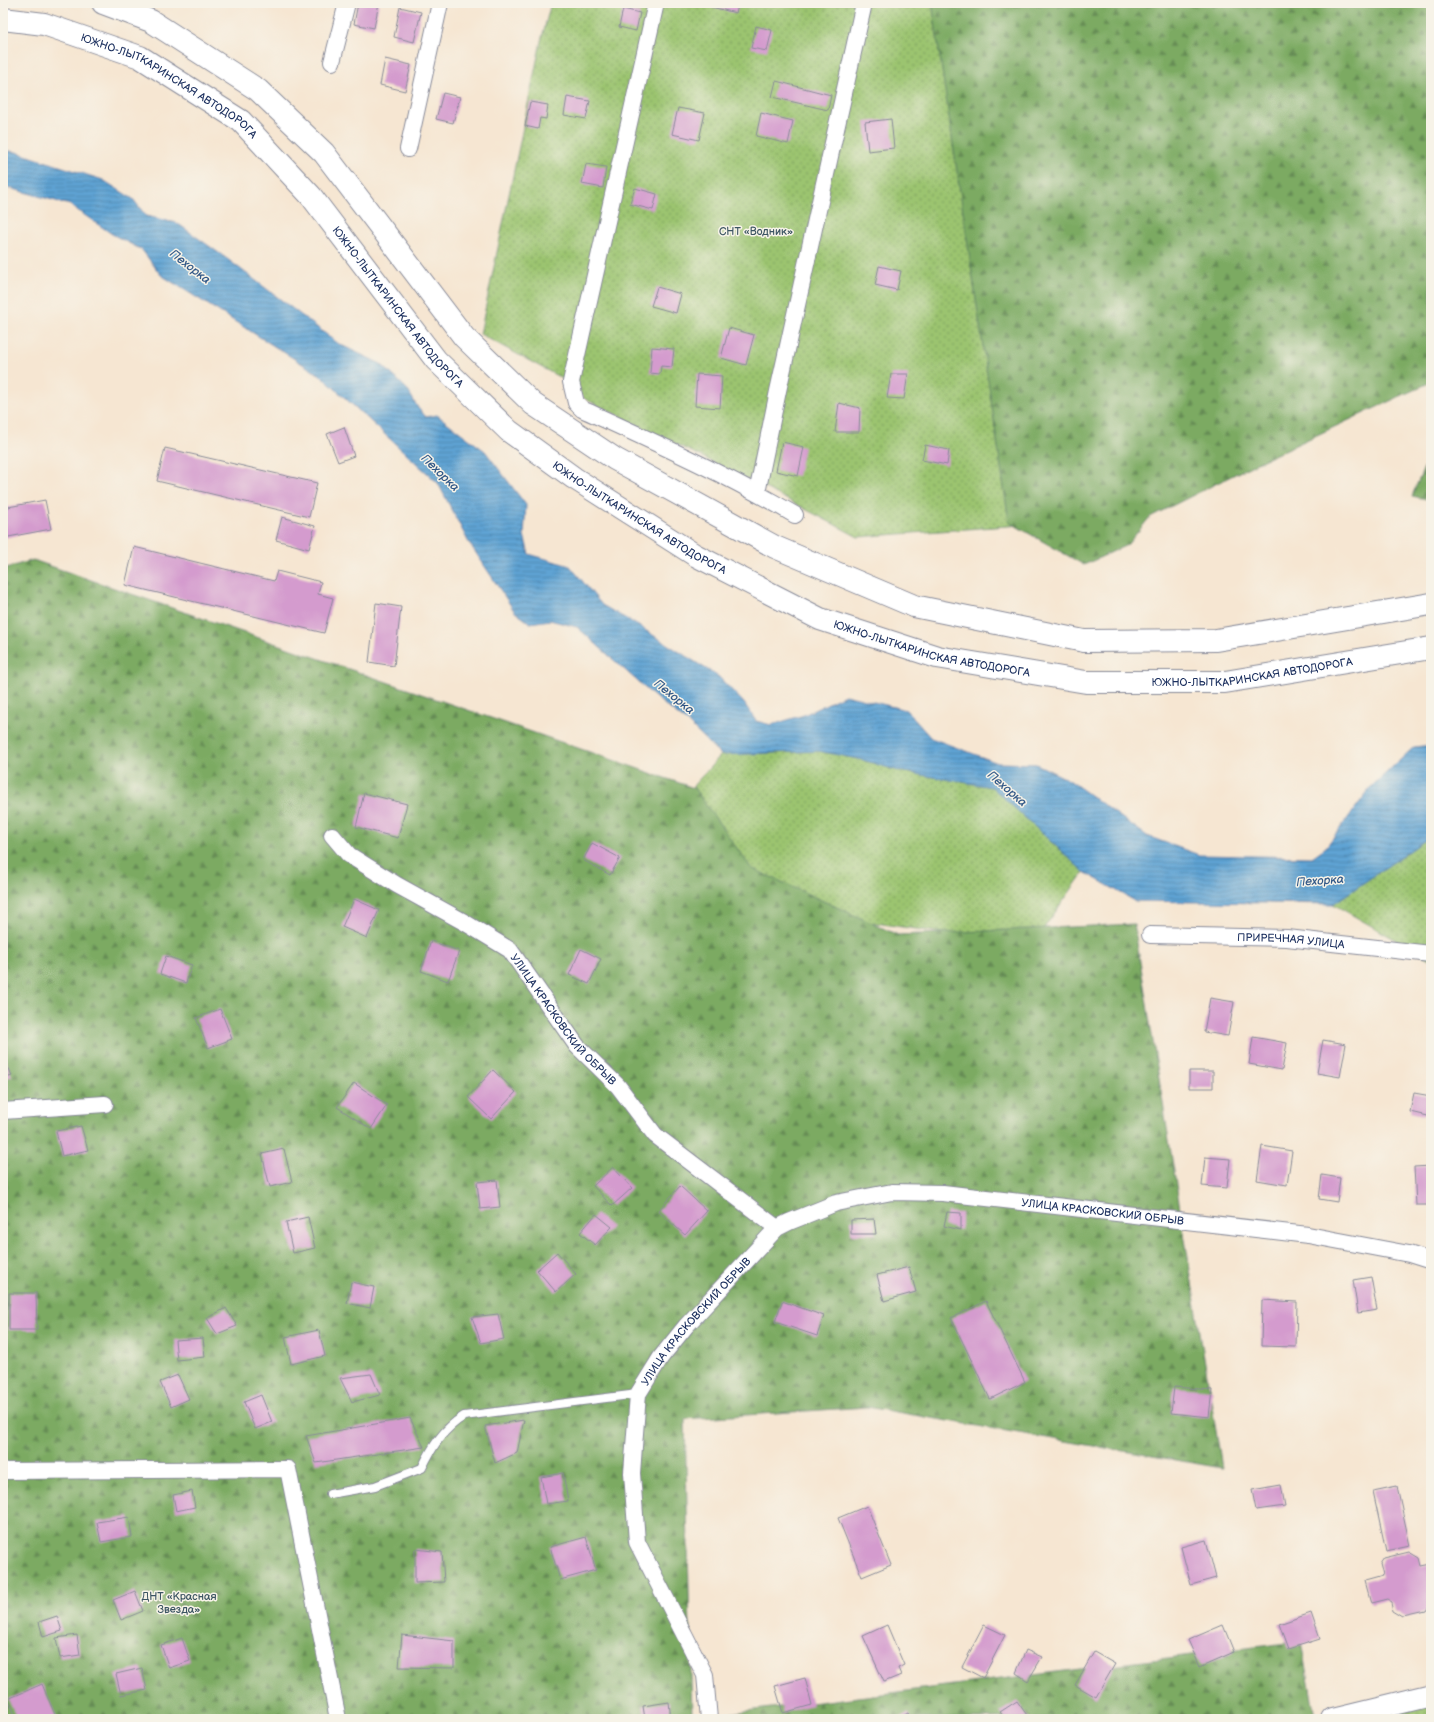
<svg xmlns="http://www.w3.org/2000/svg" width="1434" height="1722" font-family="'Balsamiq Sans',sans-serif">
<defs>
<pattern id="grass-dots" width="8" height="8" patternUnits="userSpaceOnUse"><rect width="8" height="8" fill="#9bc470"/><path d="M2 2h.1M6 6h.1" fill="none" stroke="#7ea05f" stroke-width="1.8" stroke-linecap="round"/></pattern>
<pattern id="forest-firs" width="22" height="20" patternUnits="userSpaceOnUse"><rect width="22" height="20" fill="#7caa62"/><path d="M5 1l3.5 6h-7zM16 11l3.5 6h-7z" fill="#658b54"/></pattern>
<pattern id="water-rules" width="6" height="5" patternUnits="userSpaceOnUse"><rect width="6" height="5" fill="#5ea3d3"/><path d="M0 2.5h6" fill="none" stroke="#4d85ae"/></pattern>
</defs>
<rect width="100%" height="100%" fill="#f7f3e8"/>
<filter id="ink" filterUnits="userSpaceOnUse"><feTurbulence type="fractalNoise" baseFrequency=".025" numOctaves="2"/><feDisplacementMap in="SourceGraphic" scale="8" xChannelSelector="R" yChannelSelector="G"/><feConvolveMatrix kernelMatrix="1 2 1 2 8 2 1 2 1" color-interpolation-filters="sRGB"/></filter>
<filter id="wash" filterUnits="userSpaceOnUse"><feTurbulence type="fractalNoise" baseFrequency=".012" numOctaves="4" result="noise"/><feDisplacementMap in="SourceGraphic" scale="16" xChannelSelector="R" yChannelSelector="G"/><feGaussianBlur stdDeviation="0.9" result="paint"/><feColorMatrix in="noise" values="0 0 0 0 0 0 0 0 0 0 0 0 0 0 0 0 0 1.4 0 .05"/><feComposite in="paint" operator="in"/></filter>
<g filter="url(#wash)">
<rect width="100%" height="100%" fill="#f6e6d2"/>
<path fill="url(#grass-dots)" stroke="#5b7a67" d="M 551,3 L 949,3 L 1035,524 L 858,537 L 769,490 L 585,399 L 563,379 L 480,334 L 541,41 Z
M 819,751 L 863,760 L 899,771 L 992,787 L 1084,872 L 1031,946 L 754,905 L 693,786 L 721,755 Z
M 1431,836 L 1431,960 L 1333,904 Z
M 1431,1704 L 1431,1719 L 1372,1719 Z"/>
<path fill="url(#forest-firs)" stroke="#4c6c60" d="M 932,3 L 1431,3 L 1431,382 L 1259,462 L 1150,517 L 1127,545 L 1084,565 L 1009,522 Z
M 1431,451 L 1431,500 L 1412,496 Z
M 33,560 L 694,788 L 751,868 L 898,935 L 1134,924 L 1222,1468 L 867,1407 L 685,1419 L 692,1718 L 1302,1641 L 1315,1717 L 1308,1719 L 3,1719 L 3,569 Z"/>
<path fill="url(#water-rules)" stroke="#3c6998" d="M 3,150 L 16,152 L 103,180 L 133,199 L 146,216 L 177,223 L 230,261 L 339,344 L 381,364 L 407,389 L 418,408 L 426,417 L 437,415 L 485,451 L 526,505 L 524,535 L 529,554 L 570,566 L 602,605 L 637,625 L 719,677 L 744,703 L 756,721 L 771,725 L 804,715 L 845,695 L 906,710 L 931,738 L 998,763 L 1036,764 L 1069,780 L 1147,836 L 1199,855 L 1312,857 L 1326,847 L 1372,786 L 1414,747 L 1431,745 L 1431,836 L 1333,904 L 1135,901 L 1084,872 L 992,787 L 899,771 L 863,760 L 819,751 L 721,755 L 688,723 L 655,697 L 577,627 L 550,620 L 530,623 L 515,612 L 468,541 L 438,483 L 320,375 L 161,275 L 142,250 L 112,234 L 70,205 L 3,186 Z"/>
<g id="blocks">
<path fill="#d49bce" d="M 358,3 L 379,3 L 374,28 L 354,24 Z
M 712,3 L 739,3 L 736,13 L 711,7 Z
M 400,7 L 421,12 L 414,42 L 394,37 Z
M 623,9 L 640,13 L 636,31 L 619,27 Z
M 756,26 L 772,30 L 767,51 L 751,48 Z
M 385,59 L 411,65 L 405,91 L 380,85 Z
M 776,81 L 831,95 L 828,110 L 772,97 Z
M 443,93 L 460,97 L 453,123 L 436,119 Z
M 567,97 L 590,101 L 586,119 L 564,115 Z
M 530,102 L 548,105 L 546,119 L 540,118 L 538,129 L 525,126 Z
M 678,108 L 705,113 L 699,140 L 672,134 Z
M 761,113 L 793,121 L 788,144 L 756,136 Z
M 891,119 L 894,148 L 868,151 L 865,122 Z
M 586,164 L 606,167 L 603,188 L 582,184 Z
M 635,188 L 657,194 L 653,210 L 630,204 Z
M 879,266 L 901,271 L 897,290 L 875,285 Z
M 657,287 L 681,294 L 676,313 L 651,306 Z
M 729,328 L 754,335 L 746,365 L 721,358 Z
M 652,347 L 674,349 L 672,367 L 661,366 L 660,374 L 650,373 Z
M 697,374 L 722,376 L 720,408 L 695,406 Z
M 891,374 L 908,374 L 904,399 L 887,398 Z
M 839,403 L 860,408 L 859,432 L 835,432 Z
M 344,427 L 354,456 L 338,462 L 327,434 Z
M 782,442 L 804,447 L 798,476 L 776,471 Z
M 925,445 L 949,450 L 947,465 L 922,460 Z
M 165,448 L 317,483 L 309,517 L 157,481 Z
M 45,500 L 51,529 L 3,538 L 3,508 Z
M 282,517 L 315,526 L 309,549 L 276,540 Z
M 134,547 L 274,581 L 277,571 L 321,582 L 318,594 L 333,598 L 324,633 L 125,585 Z
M 376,603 L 401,607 L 394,666 L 369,662 Z
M 364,793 L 407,804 L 398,838 L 356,827 Z
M 592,843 L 620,858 L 610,875 L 583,860 Z
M 354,899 L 379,910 L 367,938 L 342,927 Z
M 431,941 L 459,951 L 448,981 L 421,971 Z
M 581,949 L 601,959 L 589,984 L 569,975 Z
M 166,956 L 192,965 L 186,983 L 160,974 Z
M 1210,998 L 1234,1002 L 1228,1036 L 1204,1032 Z
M 220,1009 L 232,1039 L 208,1048 L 196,1018 Z
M 1253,1037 L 1287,1043 L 1282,1070 L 1249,1064 Z
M 1323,1040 L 1346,1044 L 1340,1077 L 1317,1073 Z
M 3,1053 L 12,1076 L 3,1079 Z
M 493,1070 L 516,1092 L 491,1119 L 468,1097 Z
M 1189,1071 L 1213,1071 L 1213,1088 L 1189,1088 Z
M 354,1083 L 387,1105 L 371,1129 L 337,1107 Z
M 1414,1093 L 1431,1096 L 1431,1117 L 1410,1112 Z
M 81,1126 L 88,1150 L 62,1156 L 56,1131 Z
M 1262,1146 L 1292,1151 L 1287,1185 L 1257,1180 Z
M 284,1149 L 292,1182 L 270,1187 L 262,1154 Z
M 1205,1157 L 1230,1159 L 1227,1188 L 1202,1186 Z
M 1431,1166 L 1431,1205 L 1416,1205 L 1414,1167 Z
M 613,1167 L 632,1188 L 612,1206 L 593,1186 Z
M 1322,1175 L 1340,1178 L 1337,1202 L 1319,1199 Z
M 497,1180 L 500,1207 L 480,1209 L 477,1182 Z
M 680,1186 L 707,1211 L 685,1235 L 658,1211 Z
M 947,1212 L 961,1213 L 961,1230 L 944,1226 Z
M 596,1214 L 612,1227 L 595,1245 L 580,1233 Z
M 308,1217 L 315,1248 L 293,1253 L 286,1222 Z
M 874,1219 L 876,1234 L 851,1234 L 851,1220 Z
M 557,1252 L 576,1274 L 556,1292 L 537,1270 Z
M 909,1267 L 916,1292 L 884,1301 L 877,1275 Z
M 1371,1277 L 1377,1310 L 1358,1313 L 1353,1280 Z
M 351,1282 L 374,1287 L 370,1308 L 347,1303 Z
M 9,1293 L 36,1293 L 37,1330 L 9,1330 Z
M 1262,1300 L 1297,1302 L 1296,1347 L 1261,1346 Z
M 782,1301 L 824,1316 L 817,1336 L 775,1322 Z
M 986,1301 L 1025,1382 L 990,1399 L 951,1318 Z
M 226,1308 L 237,1326 L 217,1334 L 207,1318 Z
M 498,1314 L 504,1339 L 481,1343 L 472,1317 Z
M 319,1330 L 325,1356 L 291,1364 L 285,1337 Z
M 203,1338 L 205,1357 L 177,1360 L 175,1340 Z
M 371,1374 L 380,1395 L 352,1402 L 340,1378 Z
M 178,1375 L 189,1399 L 171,1407 L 160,1382 Z
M 1174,1387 L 1212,1390 L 1209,1417 L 1171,1413 Z
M 261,1395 L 272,1422 L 255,1429 L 244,1402 Z
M 410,1418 L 424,1447 L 316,1463 L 306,1436 Z
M 524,1420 L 517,1453 L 495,1463 L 485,1426 Z
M 563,1473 L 568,1501 L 546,1504 L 541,1477 Z
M 1281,1485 L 1285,1506 L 1256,1510 L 1252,1490 Z
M 1397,1486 L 1410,1546 L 1386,1551 L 1373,1491 Z
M 192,1491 L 195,1507 L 176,1511 L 173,1495 Z
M 867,1506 L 891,1565 L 862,1577 L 838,1518 Z
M 129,1517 L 132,1537 L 101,1542 L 97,1522 Z
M 586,1537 L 596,1570 L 560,1580 L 550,1547 Z
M 1206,1540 L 1216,1578 L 1191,1585 L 1181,1547 Z
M 415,1549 L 442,1552 L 444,1582 L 415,1583 Z
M 1409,1552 L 1419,1558 L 1421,1566 L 1431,1564 L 1431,1604 L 1426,1612 L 1404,1617 L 1394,1611 L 1392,1602 L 1387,1599 L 1371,1603 L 1365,1581 L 1383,1576 L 1380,1564 L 1384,1558 Z
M 135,1591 L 143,1611 L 121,1620 L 113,1600 Z
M 1311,1613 L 1320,1639 L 1288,1649 L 1279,1624 Z
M 57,1616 L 62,1631 L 43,1637 L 39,1622 Z
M 887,1625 L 904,1665 L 898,1668 L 901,1675 L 884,1682 L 863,1636 Z
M 984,1625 L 1005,1635 L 983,1678 L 962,1667 Z
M 1223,1625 L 1234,1652 L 1200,1667 L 1188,1640 Z
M 77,1635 L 80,1655 L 60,1658 L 56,1638 Z
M 402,1635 L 454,1641 L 454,1668 L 399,1667 Z
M 182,1638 L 190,1661 L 169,1668 L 161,1645 Z
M 1026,1650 L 1042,1657 L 1028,1681 L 1016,1673 Z
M 1094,1652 L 1115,1664 L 1096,1697 L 1075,1685 Z
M 142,1668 L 147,1690 L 121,1695 L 116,1674 Z
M 805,1678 L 812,1705 L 783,1713 L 775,1686 Z
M 42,1684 L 57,1719 L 17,1719 L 8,1699 Z
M 1017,1701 L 1029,1718 L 1005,1719 L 1000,1712 Z
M 669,1702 L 671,1719 L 645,1719 L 643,1706 Z
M 908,1713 L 912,1719 L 897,1719 Z"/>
</g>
</g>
<g filter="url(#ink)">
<use href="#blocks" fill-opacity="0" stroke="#888a98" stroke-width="1"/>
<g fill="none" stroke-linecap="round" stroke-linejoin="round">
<defs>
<path id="service" d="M 330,1494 L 375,1486 L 422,1468 C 432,1447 443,1429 464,1416 L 638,1394"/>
<g id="minor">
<path d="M 656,3 L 571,382 L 576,403 L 582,409 C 654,442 726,474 795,515"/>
<path d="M 332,62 L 347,3"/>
<path d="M 408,149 L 440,3"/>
<path d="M 757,493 L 778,391 L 864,3"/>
<path id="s1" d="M 332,835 L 349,855 L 397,885 L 464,922 L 510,950 L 577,1046 L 618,1086 L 655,1135 L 777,1228"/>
<path id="s2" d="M 1150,935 L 1287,938 L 1431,954"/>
<path d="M 3,1111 L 105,1104"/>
<path d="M 3,1471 L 288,1469 L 338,1719"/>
<path id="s3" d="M 709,1719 L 705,1675 L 637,1542 L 632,1473 L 638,1394 L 661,1357 L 686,1326 L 777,1228 L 789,1222 L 836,1203 L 892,1192 L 943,1193 L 1308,1235 L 1409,1254 L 1431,1261"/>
</g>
<path id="secondary" d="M 1332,1719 L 1431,1695"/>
<g id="primary">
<path d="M 103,3 L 151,21 L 258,90 L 324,153 L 464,337 L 533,404 L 615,459 L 775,547 L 914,606 L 1084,641 L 1216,640 L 1431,604"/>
<path id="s4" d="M 3,19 L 44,24 L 140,57 L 241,121 L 311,196 L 436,360 L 509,431 L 574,478 L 695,555 L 820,619 L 937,657 L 1086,682 L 1225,682 L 1431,648"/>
</g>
</defs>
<use href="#service" stroke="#888a98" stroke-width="10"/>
<use href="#minor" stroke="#888a98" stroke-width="18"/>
<use href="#secondary" stroke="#888a98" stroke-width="24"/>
<use href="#primary" stroke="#888a98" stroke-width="24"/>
<use href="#service" stroke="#fff" stroke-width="8"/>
<use href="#minor" stroke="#fff" stroke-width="16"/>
<use href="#secondary" stroke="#fff" stroke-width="22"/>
<use href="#primary" stroke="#fff" stroke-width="22"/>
</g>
</g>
<g text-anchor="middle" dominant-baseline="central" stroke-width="3" stroke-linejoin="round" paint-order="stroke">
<g font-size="11" fill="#1b2f5e" stroke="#f7f3e8">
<text stroke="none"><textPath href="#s4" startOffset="182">ЮЖНО-ЛЫТКАРИНСКАЯ АВТОДОРОГА</textPath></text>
<text stroke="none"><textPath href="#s4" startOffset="506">ЮЖНО-ЛЫТКАРИНСКАЯ АВТОДОРОГА</textPath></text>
<text stroke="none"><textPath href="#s4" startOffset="830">ЮЖНО-ЛЫТКАРИНСКАЯ АВТОДОРОГА</textPath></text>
<text stroke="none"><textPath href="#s4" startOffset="1153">ЮЖНО-ЛЫТКАРИНСКАЯ АВТОДОРОГА</textPath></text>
<text stroke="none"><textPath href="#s4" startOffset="1478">ЮЖНО-ЛЫТКАРИНСКАЯ АВТОДОРОГА</textPath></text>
<text stroke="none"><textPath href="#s2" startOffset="141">ПРИРЕЧНАЯ УЛИЦА</textPath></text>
<text stroke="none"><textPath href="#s1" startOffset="301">УЛИЦА КРАСКОВСКИЙ ОБРЫВ</textPath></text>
<text stroke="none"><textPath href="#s3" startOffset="892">УЛИЦА КРАСКОВСКИЙ ОБРЫВ</textPath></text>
<text stroke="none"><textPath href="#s3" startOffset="435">УЛИЦА КРАСКОВСКИЙ ОБРЫВ</textPath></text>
</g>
<g font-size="11" fill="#3b5462" stroke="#f7f3e8">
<text x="756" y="231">СНТ «Водник»</text>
<text x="179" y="1596">ДНТ «Красная<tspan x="179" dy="13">Звезда»</tspan></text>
</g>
<g font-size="12" font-style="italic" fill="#325887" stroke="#f7f3e8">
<text transform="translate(190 267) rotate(38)">Пехорка</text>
<text transform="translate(440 473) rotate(44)">Пехорка</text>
<text transform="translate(674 697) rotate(39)">Пехорка</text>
<text transform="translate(1007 789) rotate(41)">Пехорка</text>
<text transform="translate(1320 881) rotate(-4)">Пехорка</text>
</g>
</g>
<rect width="1434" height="1722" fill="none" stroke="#f7f3e8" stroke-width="16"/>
</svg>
